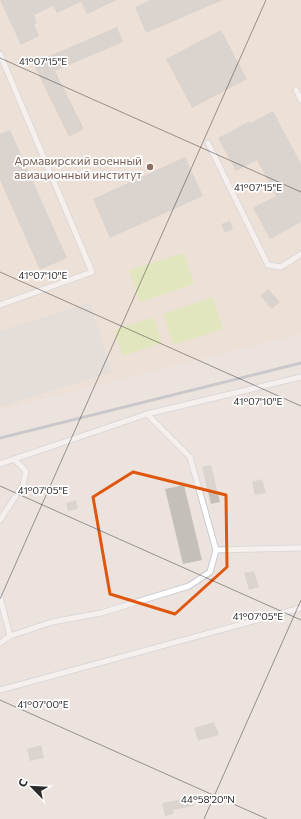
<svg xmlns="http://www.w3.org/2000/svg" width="301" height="819" font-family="Commissioner,sans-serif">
<rect width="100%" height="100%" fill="#ece3de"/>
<path fill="#edddce" d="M 0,0 L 301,0 L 301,334 L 0,410 Z"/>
<path fill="#d5e898" d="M 184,253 L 194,284 L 140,302 L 129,270 Z
M 213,297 L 223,329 L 173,345 L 163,314 Z
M 154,317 L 162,343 L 123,356 L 114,330 Z"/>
<path fill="#d9d4d0" d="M 90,303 L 112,372 L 0,407 L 0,331 Z"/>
<path fill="#c5bfb9" d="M 0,0 L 117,0 L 87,14 L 81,2 L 57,13 L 53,6 L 34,15 L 37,23 L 34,24 L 39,36 L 21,45 Z
M 150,0 L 223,0 L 146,33 L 135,7 Z
M 117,27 L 123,42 L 55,71 L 84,129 L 69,137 L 33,63 Z
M 221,30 L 247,79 L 192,108 L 166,59 Z
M 273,111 L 301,164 L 301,222 L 270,239 L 253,208 L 276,196 L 257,160 L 236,171 L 218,138 L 250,121 L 251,123 Z
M 10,130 L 67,258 L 40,270 L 0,180 L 0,134 Z
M 185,157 L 203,196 L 110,238 L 93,199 Z
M 230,221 L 233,229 L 225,233 L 221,224 Z
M 268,289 L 280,302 L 272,309 L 260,296 Z
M 211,465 L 220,502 L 211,504 L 202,467 Z
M 262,479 L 266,493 L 255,495 L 252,482 Z
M 184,485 L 202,560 L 183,564 L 165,489 Z
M 76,500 L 78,509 L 68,511 L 66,503 Z
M 254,571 L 259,587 L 249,590 L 244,573 Z
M 214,722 L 219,735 L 198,741 L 194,728 Z
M 41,745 L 44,758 L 30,761 L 27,749 Z
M 192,797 L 194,806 L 173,810 L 174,814 L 165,816 L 162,803 Z"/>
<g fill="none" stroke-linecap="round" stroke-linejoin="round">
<defs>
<path id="service" d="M 0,54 L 92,272 L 0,305
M 296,90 L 301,100
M 208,143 L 268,265 L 281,267 L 301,254
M 0,464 L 147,414 L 301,377
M 0,520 L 23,485 L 26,471 L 14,459
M 216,550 L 301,548
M 0,597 L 10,636 L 52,622 L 101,613 L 189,586 L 210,572 L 216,550 L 190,457 L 147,414
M 0,643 L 10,636
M 0,690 L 301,608"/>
</defs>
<use href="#service" stroke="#c6cbd4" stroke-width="7"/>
<use href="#service" stroke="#fff" stroke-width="5"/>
<path stroke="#a0a7b5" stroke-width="3" d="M 0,438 L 301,363"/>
</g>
<path d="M0 0H301V819H0ZM 133,472 L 226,495 L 227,567 L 175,614 L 110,594 L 93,497 Z" fill="#ece3de" fill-opacity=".55" fill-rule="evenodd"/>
<path fill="none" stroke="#df570e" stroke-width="3" stroke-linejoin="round" d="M 133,472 L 226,495 L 227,567 L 175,614 L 110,594 L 93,497 Z"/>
<path fill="none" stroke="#2b2b2b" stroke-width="1" stroke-opacity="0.45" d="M 0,58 L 301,192M 0,272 L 301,406M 0,486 L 301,620M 0,599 L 266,0M 0,700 L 267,819M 204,819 L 301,600"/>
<circle fill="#8d6e63" stroke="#fff" stroke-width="1.5" cx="150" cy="167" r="4"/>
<g text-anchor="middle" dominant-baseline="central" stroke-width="3.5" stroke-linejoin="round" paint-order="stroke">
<g font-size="12" fill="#785e54" stroke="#fff" text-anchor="end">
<text x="142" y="160">Армавирский военный<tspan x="142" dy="14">авиационный институт</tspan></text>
</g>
</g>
<g font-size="10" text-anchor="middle" fill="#2b2b2b" stroke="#fff" stroke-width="3.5" stroke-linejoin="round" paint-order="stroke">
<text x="43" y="65">41°07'15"E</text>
<text x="258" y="191">41°07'15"E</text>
<text x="43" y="279">41°07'10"E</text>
<text x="258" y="405">41°07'10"E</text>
<text x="43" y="494">41°07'05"E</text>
<text x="258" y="620">41°07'05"E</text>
<text x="43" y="708">41°07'00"E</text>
<text x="208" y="803">44°58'20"N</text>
</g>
<g transform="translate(32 787) rotate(294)" stroke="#ffffff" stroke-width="3" paint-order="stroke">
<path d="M0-3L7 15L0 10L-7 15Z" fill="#2b2b2b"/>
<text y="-6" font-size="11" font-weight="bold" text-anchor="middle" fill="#2b2b2b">С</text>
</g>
</svg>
